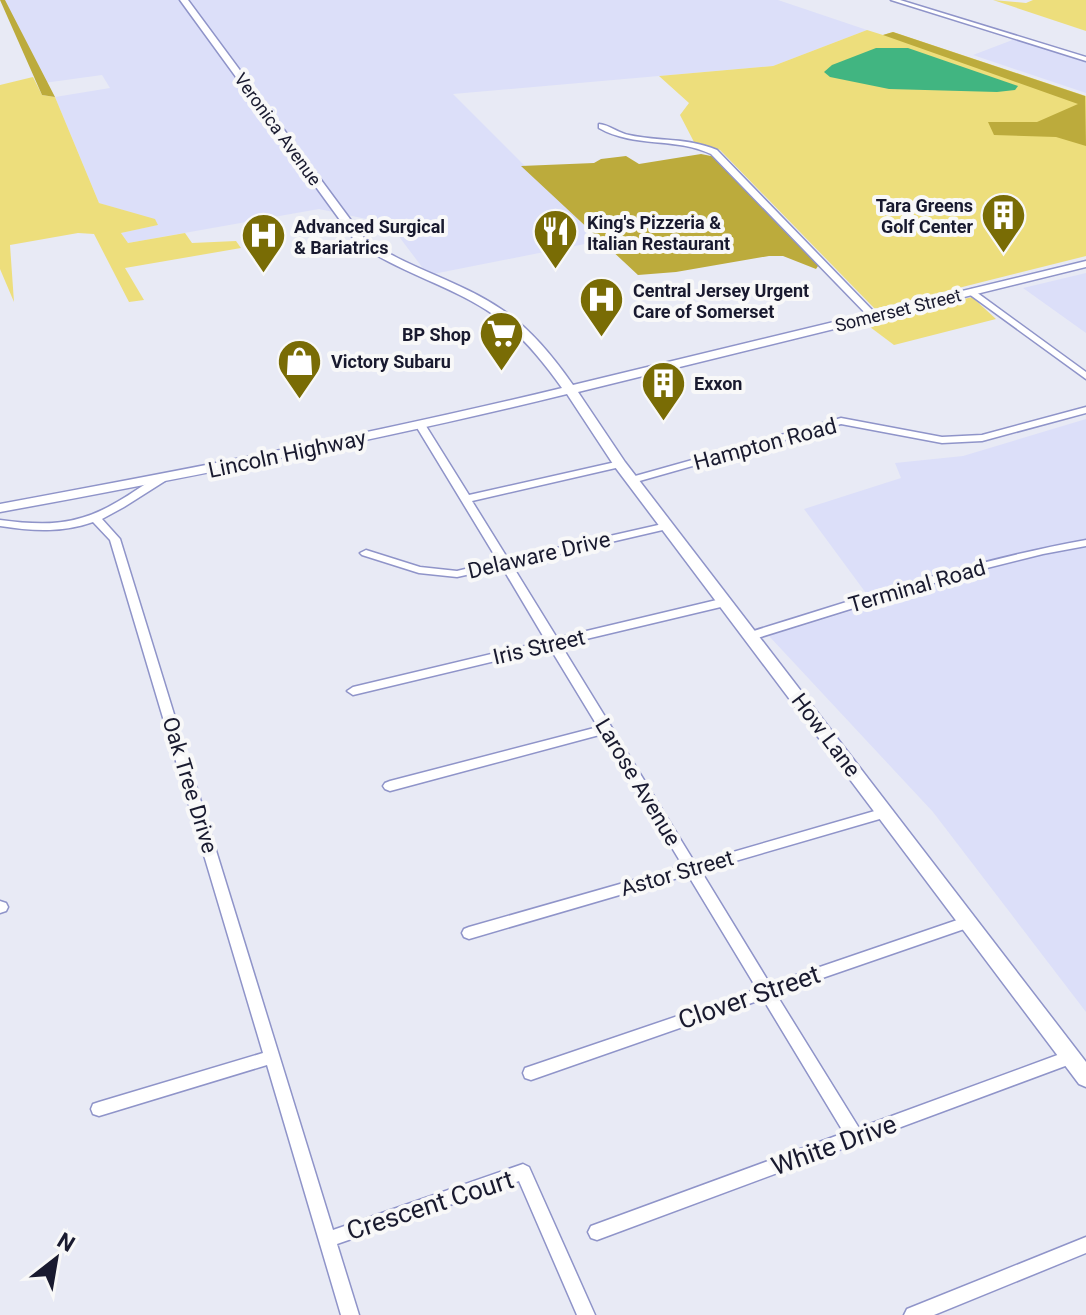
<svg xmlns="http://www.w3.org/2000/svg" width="1086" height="1315" font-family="Roboto,sans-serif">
<rect width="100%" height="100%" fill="#e8eaf5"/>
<path fill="#dcdff9" d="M 4,0 L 778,0 L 867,30 L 773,66 L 453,94 L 600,241 L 428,275 L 385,218 L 371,220 L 319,209 L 128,243 L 121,233 L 157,225 L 155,220 L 99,203 L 55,97 L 110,88 L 102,75 L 44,83 Z
M 1015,39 L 1086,61 L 1086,93 L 973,55 Z
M 1086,273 L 1086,333 L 1023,288 Z
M 1086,419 L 1086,1012 L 933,812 L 769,636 L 874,604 L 804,509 L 901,478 L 895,463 L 963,456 Z"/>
<path fill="#edde7c" d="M 993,0 L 1026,3 L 1033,0 L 1086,0 L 1086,31 Z
M 867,30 L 883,35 L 893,32 L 1086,96 L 1086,256 L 875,309 L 720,150 L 694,142 L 680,115 L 689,103 L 659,76 L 773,66 Z
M 33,77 L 42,95 L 55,97 L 99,203 L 155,219 L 158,225 L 121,233 L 128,243 L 185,233 L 192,243 L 236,241 L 241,248 L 125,268 L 144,300 L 129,302 L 94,234 L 78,233 L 10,245 L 14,302 L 0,269 L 0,85 Z
M 972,297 L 996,319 L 894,345 L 866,324 Z"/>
<path fill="#bcab3c" d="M 0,0 L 5,0 L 55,97 L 42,95 Z
M 893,32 L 1085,96 L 1086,146 L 1056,137 L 994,135 L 988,122 L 1037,122 L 1078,104 L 883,35 Z
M 701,154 L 716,157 L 820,263 L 816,269 L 783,256 L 769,256 L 676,272 L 638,275 L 521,166 L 594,163 L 601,159 L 626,156 L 639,164 Z"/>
<path fill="#41b581" d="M 876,48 L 908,48 L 1018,86 L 1015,90 L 997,92 L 889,89 L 830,77 L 824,72 L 832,65 Z"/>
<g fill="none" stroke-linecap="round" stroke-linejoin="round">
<defs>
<path id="street" d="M 891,0 L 900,0 L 1086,57 L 1086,61 Z
M 599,124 C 610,125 618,133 629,135 C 660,142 686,137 717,150 L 876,314 L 876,318 L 870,318 L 711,154 C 675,137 634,148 599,128 Z
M 972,289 L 1086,372 L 1086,379 L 969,294 L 968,292 Z
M 1086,407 L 1086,413 L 982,441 L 942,443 L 841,424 L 636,482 L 628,482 L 627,480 L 628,478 L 841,418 L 942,437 L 982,435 Z
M 421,423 L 426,426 L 469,495 L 620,461 L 625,464 L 620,467 L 472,501 L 508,559 L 667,523 L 672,526 L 667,529 L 512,565 L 557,638 L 725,598 L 731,602 L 725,606 L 561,645 L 695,863 L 885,808 L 890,810 L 892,813 L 890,816 L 701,871 L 770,984 L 963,918 L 968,916 L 973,918 L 975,922 L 973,926 L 776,994 L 859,1128 L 1071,1050 L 1076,1052 L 1079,1057 L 1076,1062 L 597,1240 L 591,1238 L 588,1232 L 591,1226 L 844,1133 L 763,999 L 531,1080 L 525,1078 L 523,1073 L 525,1068 L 757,989 L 688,875 L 469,939 L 464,937 L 462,933 L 464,929 L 469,927 L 683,866 L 603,734 L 390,791 L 385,789 L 383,786 L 385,783 L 390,781 L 598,727 L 550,648 L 353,695 L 347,691 L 353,687 L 546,641 L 502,567 L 457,577 L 419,573 L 362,555 L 360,553 L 366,550 L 420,567 L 457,571 L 498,561 L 416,426 Z
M 161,476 L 165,477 L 166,479 L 165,481 L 124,507 L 102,519 L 120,539 L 333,1230 L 523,1164 L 529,1167 L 595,1315 L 577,1315 L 519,1181 L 337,1244 L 359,1315 L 341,1315 L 267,1065 L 99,1116 L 93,1114 L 91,1109 L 93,1104 L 99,1102 L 263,1053 L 110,540 L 93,522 C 62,533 32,531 0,526 L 0,520 C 45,526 77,526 117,502 C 132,494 146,482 161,476 Z
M 1086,540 L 1086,546 L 1043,554 L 963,574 L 751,640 L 745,636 L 747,633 C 859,598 970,561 1086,540 Z
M 0,901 L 6,903 L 8,907 L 6,911 L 0,913 Z
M 1086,1237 L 1086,1253 L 934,1315 L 904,1315 L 907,1309 Z"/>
<path id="secondary" d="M 180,0 L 188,0 L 364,238 C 406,268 458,280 501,309 C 530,328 553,357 573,385 L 1086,261 L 1086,267 L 578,392 L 625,462 L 1086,1062 L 1086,1087 L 1079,1084 L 615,467 L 567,394 C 379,440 190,477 0,512 L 0,504 C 188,469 376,433 562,388 C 543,361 521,334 494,315 C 451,285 399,273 356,242 Z"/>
</defs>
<use href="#street" stroke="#8f94c9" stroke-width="3"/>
<use href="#secondary" stroke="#8f94c9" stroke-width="3"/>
<use href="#street" fill="#fff" fill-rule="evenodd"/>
<use href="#secondary" fill="#fff" fill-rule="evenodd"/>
</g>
<defs>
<symbol id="building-pin" viewBox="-11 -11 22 30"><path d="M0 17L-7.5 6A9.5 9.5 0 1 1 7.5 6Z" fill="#796c05" stroke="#f8f8f8"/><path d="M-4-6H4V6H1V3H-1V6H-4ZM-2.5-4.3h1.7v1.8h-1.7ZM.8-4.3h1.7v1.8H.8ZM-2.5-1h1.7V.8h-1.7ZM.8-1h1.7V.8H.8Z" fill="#fff"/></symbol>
<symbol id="restaurant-pin" viewBox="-11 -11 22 30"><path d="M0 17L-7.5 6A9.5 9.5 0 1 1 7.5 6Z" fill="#796c05" stroke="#f8f8f8"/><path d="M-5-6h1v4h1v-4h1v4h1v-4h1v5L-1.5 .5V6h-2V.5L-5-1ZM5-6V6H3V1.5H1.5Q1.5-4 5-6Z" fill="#fff"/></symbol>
<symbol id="hospital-pin" viewBox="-11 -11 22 30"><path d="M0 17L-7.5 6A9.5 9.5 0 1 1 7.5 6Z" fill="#796c05" stroke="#f8f8f8"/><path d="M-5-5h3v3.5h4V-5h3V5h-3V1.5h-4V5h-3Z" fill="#fff"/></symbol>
<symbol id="supermarket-pin" viewBox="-11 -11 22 30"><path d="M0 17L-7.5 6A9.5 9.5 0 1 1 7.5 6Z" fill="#796c05" stroke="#f8f8f8"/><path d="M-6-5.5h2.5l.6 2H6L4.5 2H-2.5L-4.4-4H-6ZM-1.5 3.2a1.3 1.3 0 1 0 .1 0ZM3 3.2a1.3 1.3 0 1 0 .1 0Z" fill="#fff"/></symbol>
<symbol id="shop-pin" viewBox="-11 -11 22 30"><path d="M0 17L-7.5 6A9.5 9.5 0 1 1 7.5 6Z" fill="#796c05" stroke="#f8f8f8"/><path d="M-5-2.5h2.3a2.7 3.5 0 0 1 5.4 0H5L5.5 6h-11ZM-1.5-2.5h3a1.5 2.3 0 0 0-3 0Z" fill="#fff"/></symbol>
</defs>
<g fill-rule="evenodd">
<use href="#building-pin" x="978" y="190" width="51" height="69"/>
<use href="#restaurant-pin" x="530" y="206" width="51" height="69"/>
<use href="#hospital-pin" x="238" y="210" width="51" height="69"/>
<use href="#hospital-pin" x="576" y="274" width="51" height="69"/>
<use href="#supermarket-pin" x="476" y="308" width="51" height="69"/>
<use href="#shop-pin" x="274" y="336" width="51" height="69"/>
<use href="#building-pin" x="638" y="358" width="51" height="69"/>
</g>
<g text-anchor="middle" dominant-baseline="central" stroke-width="8" stroke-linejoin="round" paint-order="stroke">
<g font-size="18" fill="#191a2f" stroke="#f8f8f8">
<text transform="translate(278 129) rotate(54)">Veronica Avenue</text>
<text transform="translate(898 310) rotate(-14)">Somerset Street</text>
</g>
<g font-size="18" font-weight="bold" fill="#191a2f" stroke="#f8f8f8" text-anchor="start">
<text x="973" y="205" text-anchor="end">Tara Greens<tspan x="973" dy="21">Golf Center</tspan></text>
<text x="587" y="222">King's Pizzeria &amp;<tspan x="587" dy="21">Italian Restaurant</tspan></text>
<text x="294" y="226">Advanced Surgical<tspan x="294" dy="21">&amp; Bariatrics</tspan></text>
<text x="633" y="290">Central Jersey Urgent<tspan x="633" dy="21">Care of Somerset</tspan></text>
<text x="471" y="334" text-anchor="end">BP Shop</text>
<text x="331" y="361">Victory Subaru</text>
<text x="694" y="383">Exxon</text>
</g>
<g font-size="22" fill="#191a2f" stroke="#f8f8f8">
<text transform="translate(765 444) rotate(-15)">Hampton Road</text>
<text transform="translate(287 454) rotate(-12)">Lincoln Highway</text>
<text transform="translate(539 555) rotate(-13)">Delaware Drive</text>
<text transform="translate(917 586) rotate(-16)">Terminal Road</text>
<text transform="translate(539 647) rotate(-13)">Iris Street</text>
<text transform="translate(826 735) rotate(53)">How Lane</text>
<text transform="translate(638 782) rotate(59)">Larose Avenue</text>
<text transform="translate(190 785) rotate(73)">Oak Tree Drive</text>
<text transform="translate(677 873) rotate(-16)">Astor Street</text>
</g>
<g font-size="26" fill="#191a2f" stroke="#f8f8f8">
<text transform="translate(749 997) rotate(-19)">Clover Street</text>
<text transform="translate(834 1145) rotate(-20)">White Drive</text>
<text transform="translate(430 1205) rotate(-18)">Crescent Court</text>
</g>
</g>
<g transform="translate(56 1259) rotate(31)" stroke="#f8f8f8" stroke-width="6" paint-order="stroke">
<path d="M0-6L14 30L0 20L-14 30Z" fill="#191a2f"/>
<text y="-12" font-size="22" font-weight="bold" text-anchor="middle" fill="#191a2f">N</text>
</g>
</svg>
